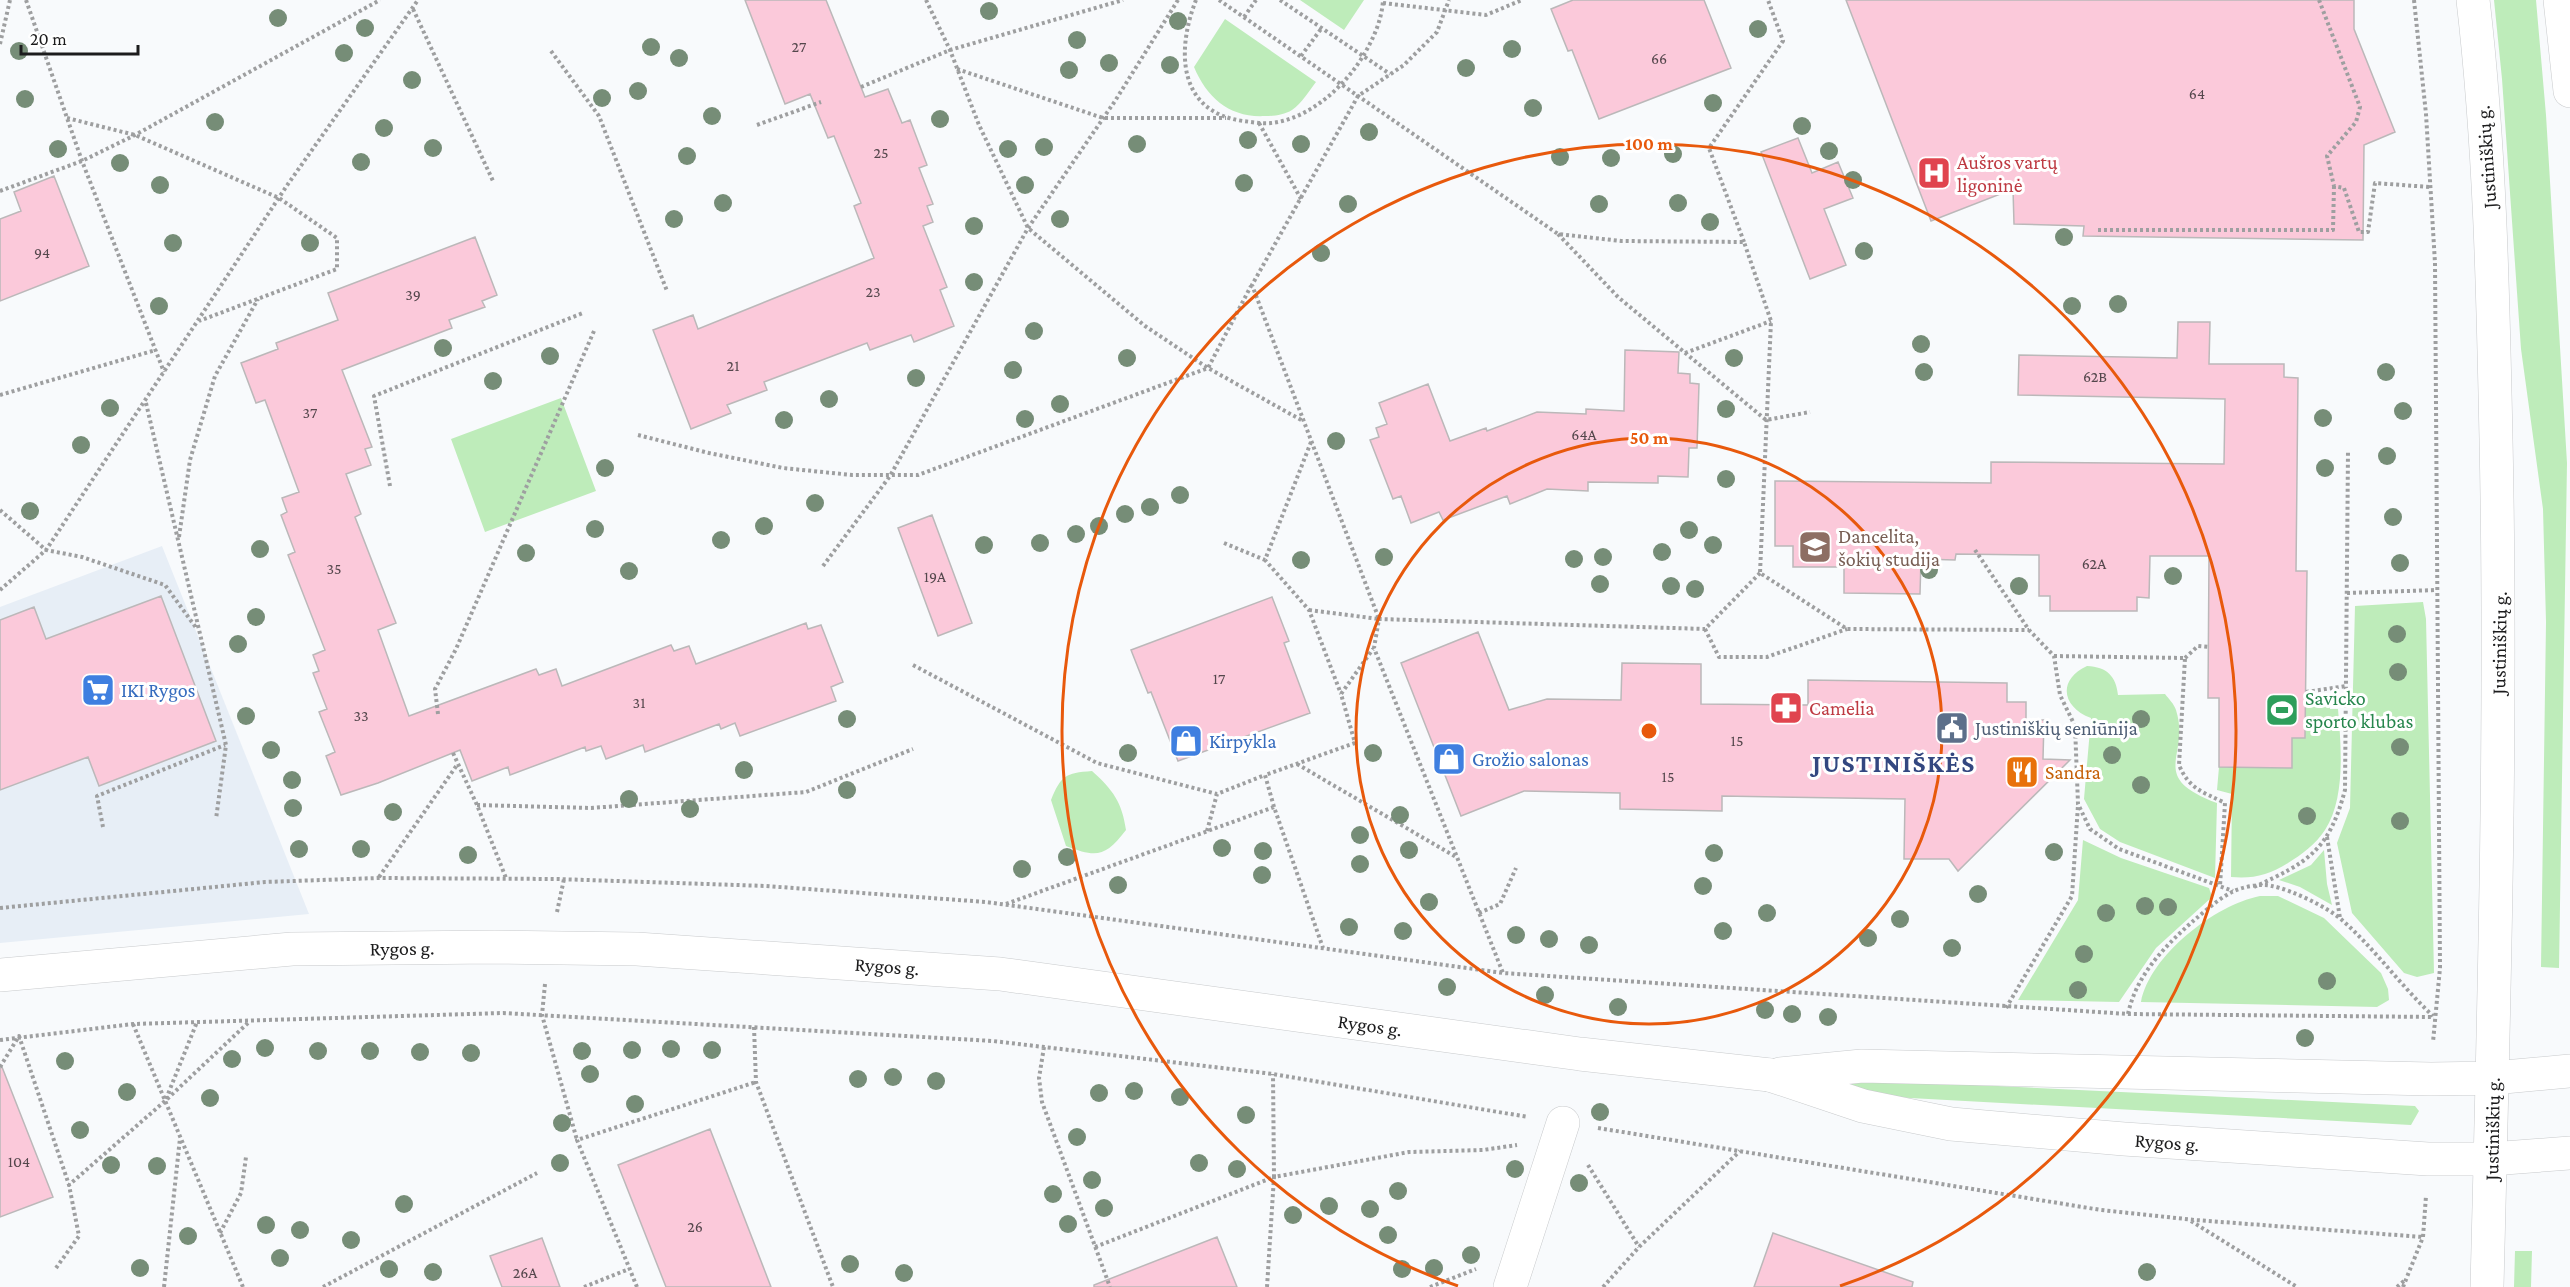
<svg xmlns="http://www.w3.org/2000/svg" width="2570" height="1287" font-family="'Crimson Pro',serif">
<rect width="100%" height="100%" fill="#f8fafc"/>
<path fill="#e7eef6" d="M 162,546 L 309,914 L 0,943 L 0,607 Z"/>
<path fill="#beecba" d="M 1300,0 L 1364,0 L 1344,30 Z
M 2494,0 L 2536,0 L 2546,115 L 2567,463 L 2559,968 L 2541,967 L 2546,622 L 2543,509 L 2521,349 L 2502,79 Z
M 1225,19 L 1316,82 C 1309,91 1302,103 1292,110 C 1284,115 1274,116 1265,116 C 1230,118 1207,98 1194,67 Z
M 561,398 L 596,491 L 485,532 L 451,439 Z
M 2423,602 L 2426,619 L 2434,973 L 2417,977 L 2404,973 L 2352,913 L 2337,843 L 2350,808 L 2355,606 Z
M 2087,666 C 2107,667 2116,676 2118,695 L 2165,694 C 2169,699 2174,704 2176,710 C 2191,757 2146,776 2217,803 L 2215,878 L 2120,842 L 2100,829 L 2084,799 L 2091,718 C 2062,707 2057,680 2087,666 Z
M 2330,694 L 2330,709 L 2338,709 C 2341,746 2346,797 2325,830 C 2316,844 2301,855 2288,863 C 2269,875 2253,879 2231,877 L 2232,794 L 2217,790 L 2219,767 L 2292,768 L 2292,738 L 2305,738 L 2306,696 Z
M 1092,771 C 1113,790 1122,802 1126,830 C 1105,857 1097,858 1066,846 L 1051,800 C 1061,776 1065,773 1092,771 Z
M 2083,840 L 2121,858 L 2209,888 L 2212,897 L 2156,948 L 2119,1002 L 2018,1000 L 2078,900 Z
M 2324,850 L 2327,884 L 2332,905 L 2300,887 L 2279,880 L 2311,865 Z
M 2260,896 L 2278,896 L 2324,918 L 2381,973 L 2388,989 L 2389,1000 L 2377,1007 L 2141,1002 C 2150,955 2215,905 2260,896 Z
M 1831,1078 L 2415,1106 L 2419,1111 L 2411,1125 L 1855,1095 Z
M 2515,1251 L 2532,1251 L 2531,1287 L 2514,1287 Z"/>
<path fill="#fbc9da" stroke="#bbb8b9" stroke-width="1.5" d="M 745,0 L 826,0 L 865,97 L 888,89 L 902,123 L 910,120 L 927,165 L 919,168 L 933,204 L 927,206 L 933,222 L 923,226 L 947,287 L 940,290 L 954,326 L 914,342 L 911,335 L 870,350 L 867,343 L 764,382 L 767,390 L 727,405 L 731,413 L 691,429 L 653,330 L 693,315 L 698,329 L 874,258 L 854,206 L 861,203 L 834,136 L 828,138 L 810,94 L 785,104 Z
M 1573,0 L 1704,0 L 1731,68 L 1599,119 L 1572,50 L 1568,51 L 1551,9 Z
M 1846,0 L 2354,0 L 2354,29 L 2395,132 L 2364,145 L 2363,240 L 2083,236 L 2084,226 L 2014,224 L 2013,189 L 1931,221 Z
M 1798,138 L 1812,173 L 1838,162 L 1853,198 L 1824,209 L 1846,265 L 1810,279 L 1761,152 Z
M 54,176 L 89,266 L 0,301 L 0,219 L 21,211 L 14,192 Z
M 475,237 L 497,295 L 482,301 L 485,307 L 449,320 L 452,328 L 342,370 L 372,447 L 365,449 L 371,465 L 346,474 L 361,514 L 355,517 L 396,623 L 378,630 L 409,716 L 536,669 L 539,675 L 556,669 L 562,686 L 671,645 L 674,651 L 689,646 L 696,664 L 806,623 L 808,629 L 821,625 L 843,682 L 831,687 L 836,701 L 740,736 L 735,723 L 721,729 L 719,724 L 645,752 L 643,745 L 606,759 L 601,746 L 586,751 L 585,747 L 510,775 L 508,767 L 472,781 L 460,750 L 378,783 L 341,795 L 326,756 L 335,752 L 319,712 L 327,709 L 313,673 L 319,671 L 313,655 L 325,650 L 288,555 L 295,552 L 281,515 L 287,512 L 282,498 L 299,492 L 265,400 L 256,403 L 241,363 L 278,349 L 276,343 L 338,320 L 328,293 Z
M 2178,322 L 2210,322 L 2209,364 L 2284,364 L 2284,377 L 2298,378 L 2296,571 L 2307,571 L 2305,738 L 2292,738 L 2292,768 L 2219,767 L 2219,698 L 2208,698 L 2209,556 L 2150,556 L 2149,598 L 2137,597 L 2137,611 L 2050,611 L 2050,596 L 2039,596 L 2039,555 L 1956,554 L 1955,560 L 1921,559 L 1920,594 L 1844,593 L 1844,567 L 1793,567 L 1793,546 L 1775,546 L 1775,481 L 1991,483 L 1991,462 L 2224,464 L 2225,399 L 2018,395 L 2019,355 L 2177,358 Z
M 1625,350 L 1679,352 L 1678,373 L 1690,374 L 1690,383 L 1699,384 L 1697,448 L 1689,448 L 1688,477 L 1658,476 L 1658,483 L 1588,482 L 1588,491 L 1547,489 L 1510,504 L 1507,496 L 1443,520 L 1439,512 L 1411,523 L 1401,496 L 1393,499 L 1370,440 L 1379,437 L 1376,428 L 1387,424 L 1379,403 L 1428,384 L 1450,441 L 1486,428 L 1487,431 L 1537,412 L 1586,414 L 1586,409 L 1624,411 Z
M 932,515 L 972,623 L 938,636 L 898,528 Z
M 161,596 L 216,741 L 99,786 L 88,757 L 0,790 L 0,620 L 34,607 L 46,639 Z
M 1272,597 L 1289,641 L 1284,643 L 1310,713 L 1178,761 L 1151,692 L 1148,693 L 1131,650 Z
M 1478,632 L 1509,710 L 1547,699 L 1621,700 L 1622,663 L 1701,664 L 1701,704 L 1808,705 L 1808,680 L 2007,683 L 2007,702 L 2026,702 L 2026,720 L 2044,720 L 2043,759 L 2070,760 L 1958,871 L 1949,859 L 1904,859 L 1905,799 L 1722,796 L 1722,811 L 1620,809 L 1620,793 L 1524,791 L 1461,816 L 1401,663 Z
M 2,1067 L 53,1197 L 0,1217 L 0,1068 Z
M 710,1129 L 771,1287 L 666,1287 L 618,1165 Z
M 1773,1233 L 1913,1282 L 1912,1287 L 1754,1287 Z
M 1217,1237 L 1237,1287 L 1094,1287 L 1094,1285 Z
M 542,1238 L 560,1287 L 502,1287 L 490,1256 Z"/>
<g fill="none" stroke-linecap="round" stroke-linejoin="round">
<defs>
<path id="minor" d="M 0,975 L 292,949 L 495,947 L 637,949 L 1000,974 L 1580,1054 L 1770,1075
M 1510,1287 L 1563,1123"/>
<path id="major" d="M 2473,0 C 2490,146 2493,293 2496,439 C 2502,722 2494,1005 2487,1287
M 2560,0 L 2570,91
M 1780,1074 L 1862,1066 L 2431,1079 L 2493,1078 L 2570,1071
M 1770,1075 L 1863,1106 L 1951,1124 L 2124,1139 L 2428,1159 L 2491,1159 L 2570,1153"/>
</defs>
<use href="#minor" stroke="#c8cacc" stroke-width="34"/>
<use href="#major" stroke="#c8cacc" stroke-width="34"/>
<path stroke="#9e9fa0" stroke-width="4" stroke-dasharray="3 3" stroke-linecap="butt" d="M 26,0 L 82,161 L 164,372
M 926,0 L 950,50 L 979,125 L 1028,228 L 1145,326 L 1208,368 L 1303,421
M 1196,0 C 1176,51 1178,112 1243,121 C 1252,122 1262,124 1271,123 C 1310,119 1347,85 1366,51 C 1375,35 1382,18 1383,0
M 1219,0 L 1558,234 L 1621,241 L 1744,242 L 1771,321 L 1760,573 L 1847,629 L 2029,630
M 1280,0 L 1390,74
M 2319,0 L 2360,107 L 2356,122 L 2327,156 L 2334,186 L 2344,188 L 2359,232 L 2368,232 L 2375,183 L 2429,187
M 2414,0 L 2426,114 L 2435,263 L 2440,968 L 2433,1042
M 1383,3 L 1486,15 L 1522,0
M 413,9 L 493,181
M 1244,17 L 1256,0
M 0,44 L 10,0
M 551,51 L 599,116 L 667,291
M 1301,56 L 1321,29
M 957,69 L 1103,118 L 1226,118
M 861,87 L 950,50 L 1123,0
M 67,118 L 135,135 L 279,198 L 337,238 L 337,269 L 199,321
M 1259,123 L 1301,199
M 757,125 L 821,102
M 0,191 L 82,161 L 135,135 L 380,0
M 2098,230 L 2333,230 L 2334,186
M 1558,234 L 1618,297 L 1766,420 L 1810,412
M 1744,242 L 1709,148 L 1783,41 L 1768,0
M 1685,353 L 1771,321
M 0,395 L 156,350
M 146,403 L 226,745 L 216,819
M 638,435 L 709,453 L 783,468 L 852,475 L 918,475 L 1208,368 L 1251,286
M 1311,442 L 1265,560 L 1309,610 L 1341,694
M 390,486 L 374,396 L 583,313
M 0,510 L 46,550 L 82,557 L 165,585 L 197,629
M 179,537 L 190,460 L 215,376 L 258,299
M 1224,543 L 1265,560
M 1975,550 L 2029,630 L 2054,656 L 2060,695 L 2075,726 L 2078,804 L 2090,829 L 2119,849 L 2233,891
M 823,566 L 890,476 L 1028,228 L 1115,101 L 1178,0
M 1760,573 L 1705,629 L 1379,619 L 1374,648 L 1503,973 L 2128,1014 L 2434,1017
M 0,590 L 46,550 L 288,184 L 418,0
M 2347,593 L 2437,590
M 1309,610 L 1379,619 L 1252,285 L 1358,96 L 1404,65 L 1437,32 L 1449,0
M 1705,629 L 1719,657 L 1767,657 L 1847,629
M 2054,656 L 2185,658 L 2179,765 C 2189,789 2203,792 2225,803 L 2220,886
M 2185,658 L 2198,646 L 2209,647
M 913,665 L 1097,763 L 1217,794 L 1265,775
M 2306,692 L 2346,686
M 438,714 L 435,689 L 456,649 L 594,331
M 453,753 L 477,805 L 506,878
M 1297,764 L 1456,857
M 477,805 L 591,808 L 806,792 L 913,749
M 1274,807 L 1265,775 L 1355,743 L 1341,694 L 1373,649
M 103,827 L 97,796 L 225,745
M 1207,831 L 1217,794
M 2327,837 L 2340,918
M 379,877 L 457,765
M 2254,887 C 2309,862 2329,850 2345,790 L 2348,451
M 1006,904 L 1274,807 L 1323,948
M 0,908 L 265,882 L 378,878 L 557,879 L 766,886 L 986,902 L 1503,973
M 557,912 L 564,879
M 1479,913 L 1500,904 L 1516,868
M 545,984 L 542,1015 L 577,1140
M 2006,1008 L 2072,896 L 2078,805
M 2128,1014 C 2136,976 2163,948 2192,922 C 2204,912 2218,899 2232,892 C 2241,887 2262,883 2272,886 C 2292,890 2327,907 2342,920 C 2375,949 2401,986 2433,1016
M 133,1024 L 243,1287
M 754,1027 L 756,1082 L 833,1287
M 0,1040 L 133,1024 L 503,1013 L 993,1041 L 1273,1074 L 1528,1117
M 1044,1047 L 1039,1078 L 1042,1102 L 1110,1287
M 0,1067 L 19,1036 L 69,1185 L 165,1101 L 250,1021
M 166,1099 L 197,1022
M 1598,1128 L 2101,1210 L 2195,1220 L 2423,1237
M 1588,1165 L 1639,1247
M 2191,1221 L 2297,1287
M 220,1233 L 241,1193 L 246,1157
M 1095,1247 L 1274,1177 L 1273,1074
M 56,1268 L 79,1236 L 69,1185
M 164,1287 L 180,1138
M 323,1287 L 537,1173
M 584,1287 L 629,1269
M 637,1287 L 577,1140 L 756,1082
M 1267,1287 L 1274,1177 L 1409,1152 L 1483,1150 L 1517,1145
M 1430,1287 L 1476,1269
M 1603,1287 L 1639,1247 L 1740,1151
M 2397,1287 L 2404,1281
M 2403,1287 L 2423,1237 L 2426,1196"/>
<use href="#minor" stroke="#fff" stroke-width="33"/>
<use href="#major" stroke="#fff" stroke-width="33"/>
</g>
<g fill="#768d77">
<circle cx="989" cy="11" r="9"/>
<circle cx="278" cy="18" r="9"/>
<circle cx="1178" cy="21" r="9"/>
<circle cx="365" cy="28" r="9"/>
<circle cx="1758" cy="29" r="9"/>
<circle cx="1077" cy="40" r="9"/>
<circle cx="651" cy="47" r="9"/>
<circle cx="1512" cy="49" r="9"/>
<circle cx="19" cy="51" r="9"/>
<circle cx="344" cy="53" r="9"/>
<circle cx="679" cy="58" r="9"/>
<circle cx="1109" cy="63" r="9"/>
<circle cx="1170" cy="65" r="9"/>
<circle cx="1466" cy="68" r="9"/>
<circle cx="1069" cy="70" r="9"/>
<circle cx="412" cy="80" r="9"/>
<circle cx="638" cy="91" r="9"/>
<circle cx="602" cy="98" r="9"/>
<circle cx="25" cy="99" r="9"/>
<circle cx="1713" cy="103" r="9"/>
<circle cx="1533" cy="108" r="9"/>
<circle cx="712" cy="116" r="9"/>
<circle cx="940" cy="119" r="9"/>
<circle cx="215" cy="122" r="9"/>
<circle cx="1802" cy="126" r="9"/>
<circle cx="384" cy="128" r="9"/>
<circle cx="1369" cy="132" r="9"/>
<circle cx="1248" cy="140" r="9"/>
<circle cx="1137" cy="144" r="9"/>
<circle cx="1301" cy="144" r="9"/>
<circle cx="1044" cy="147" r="9"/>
<circle cx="433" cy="148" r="9"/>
<circle cx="58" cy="149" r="9"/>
<circle cx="1008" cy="149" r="9"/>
<circle cx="1829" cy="151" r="9"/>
<circle cx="1673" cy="154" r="9"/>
<circle cx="687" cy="156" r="9"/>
<circle cx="1560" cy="157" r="9"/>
<circle cx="1611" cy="158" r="9"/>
<circle cx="361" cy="162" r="9"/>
<circle cx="120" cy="163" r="9"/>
<circle cx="1853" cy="180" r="9"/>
<circle cx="1244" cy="183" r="9"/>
<circle cx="160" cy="185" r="9"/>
<circle cx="1025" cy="185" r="9"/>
<circle cx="723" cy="203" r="9"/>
<circle cx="1678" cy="203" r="9"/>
<circle cx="1348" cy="204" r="9"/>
<circle cx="1599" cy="204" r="9"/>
<circle cx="674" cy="219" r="9"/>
<circle cx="1060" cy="219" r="9"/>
<circle cx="1710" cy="222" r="9"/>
<circle cx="974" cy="226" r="9"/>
<circle cx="2064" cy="237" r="9"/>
<circle cx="173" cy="243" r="9"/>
<circle cx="310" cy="243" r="9"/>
<circle cx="1864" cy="251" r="9"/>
<circle cx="1321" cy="253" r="9"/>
<circle cx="974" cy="282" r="9"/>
<circle cx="2118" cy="304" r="9"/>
<circle cx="159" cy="306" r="9"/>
<circle cx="2072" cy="306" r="9"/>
<circle cx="1034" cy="331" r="9"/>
<circle cx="1921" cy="344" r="9"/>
<circle cx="443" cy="348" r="9"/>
<circle cx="550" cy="356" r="9"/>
<circle cx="1127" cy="358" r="9"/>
<circle cx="1734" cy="358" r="9"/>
<circle cx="1013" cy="370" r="9"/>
<circle cx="1924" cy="372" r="9"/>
<circle cx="2386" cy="372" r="9"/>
<circle cx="916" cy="378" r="9"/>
<circle cx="493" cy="381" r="9"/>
<circle cx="829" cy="399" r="9"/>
<circle cx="1060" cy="404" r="9"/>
<circle cx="110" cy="408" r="9"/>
<circle cx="1726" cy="409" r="9"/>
<circle cx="2403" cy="411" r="9"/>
<circle cx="2323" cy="418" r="9"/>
<circle cx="1025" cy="419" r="9"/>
<circle cx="784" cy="420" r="9"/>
<circle cx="1336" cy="441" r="9"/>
<circle cx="81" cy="445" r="9"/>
<circle cx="2387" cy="456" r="9"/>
<circle cx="605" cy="468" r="9"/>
<circle cx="2325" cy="468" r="9"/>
<circle cx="1726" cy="479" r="9"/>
<circle cx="1180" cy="495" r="9"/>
<circle cx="815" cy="503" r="9"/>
<circle cx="1150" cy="507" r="9"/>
<circle cx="30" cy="511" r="9"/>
<circle cx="1125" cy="514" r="9"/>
<circle cx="2393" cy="517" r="9"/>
<circle cx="764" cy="526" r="9"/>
<circle cx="1099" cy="526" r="9"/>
<circle cx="595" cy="529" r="9"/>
<circle cx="1689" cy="530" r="9"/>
<circle cx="1076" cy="534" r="9"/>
<circle cx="721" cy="540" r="9"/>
<circle cx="1040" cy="543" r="9"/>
<circle cx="984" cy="545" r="9"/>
<circle cx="1713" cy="545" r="9"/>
<circle cx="260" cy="549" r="9"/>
<circle cx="1662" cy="552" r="9"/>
<circle cx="526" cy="553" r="9"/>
<circle cx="1384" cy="557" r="9"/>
<circle cx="1603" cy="557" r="9"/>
<circle cx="1574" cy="559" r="9"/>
<circle cx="1301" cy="560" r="9"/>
<circle cx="2400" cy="563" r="9"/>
<circle cx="1929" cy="570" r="9"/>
<circle cx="629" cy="571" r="9"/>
<circle cx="2173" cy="576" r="9"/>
<circle cx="1600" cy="584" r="9"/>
<circle cx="1671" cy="586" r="9"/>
<circle cx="2019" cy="586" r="9"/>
<circle cx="1695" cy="589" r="9"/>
<circle cx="256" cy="617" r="9"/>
<circle cx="2397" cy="634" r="9"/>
<circle cx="238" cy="644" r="9"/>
<circle cx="2398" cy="672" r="9"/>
<circle cx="246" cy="716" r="9"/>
<circle cx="847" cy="719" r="9"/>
<circle cx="2141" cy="719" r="9"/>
<circle cx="2400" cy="747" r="9"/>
<circle cx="271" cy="750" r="9"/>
<circle cx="1128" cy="753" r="9"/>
<circle cx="1373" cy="753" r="9"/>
<circle cx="2112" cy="755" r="9"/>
<circle cx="744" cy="770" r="9"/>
<circle cx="292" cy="780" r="9"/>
<circle cx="2141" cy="785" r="9"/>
<circle cx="847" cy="790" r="9"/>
<circle cx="629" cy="799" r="9"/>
<circle cx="293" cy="808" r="9"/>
<circle cx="690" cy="809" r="9"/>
<circle cx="393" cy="812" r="9"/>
<circle cx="1400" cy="815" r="9"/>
<circle cx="2307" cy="816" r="9"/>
<circle cx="2400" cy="821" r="9"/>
<circle cx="1360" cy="835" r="9"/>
<circle cx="1222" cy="848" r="9"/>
<circle cx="299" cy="849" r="9"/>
<circle cx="361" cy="849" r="9"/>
<circle cx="1409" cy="850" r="9"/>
<circle cx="1263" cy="851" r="9"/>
<circle cx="2054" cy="852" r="9"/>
<circle cx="1714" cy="853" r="9"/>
<circle cx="468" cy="855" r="9"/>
<circle cx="1067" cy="857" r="9"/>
<circle cx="1360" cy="864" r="9"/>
<circle cx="1022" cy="869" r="9"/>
<circle cx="1262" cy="875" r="9"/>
<circle cx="1118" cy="885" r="9"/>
<circle cx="1703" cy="886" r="9"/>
<circle cx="1978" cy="894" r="9"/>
<circle cx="1429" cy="902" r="9"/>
<circle cx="2145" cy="906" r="9"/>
<circle cx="2168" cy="907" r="9"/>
<circle cx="1767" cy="913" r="9"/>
<circle cx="2106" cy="913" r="9"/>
<circle cx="1900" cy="919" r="9"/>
<circle cx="1349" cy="927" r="9"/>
<circle cx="1403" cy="931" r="9"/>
<circle cx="1723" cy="931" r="9"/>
<circle cx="1516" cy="935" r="9"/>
<circle cx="1868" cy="938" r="9"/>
<circle cx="1549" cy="939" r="9"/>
<circle cx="1589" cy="945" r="9"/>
<circle cx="1952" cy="948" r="9"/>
<circle cx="2084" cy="954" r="9"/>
<circle cx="2327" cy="981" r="9"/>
<circle cx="1447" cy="987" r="9"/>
<circle cx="2078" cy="990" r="9"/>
<circle cx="1545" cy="995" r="9"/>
<circle cx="1618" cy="1007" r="9"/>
<circle cx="1765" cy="1010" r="9"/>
<circle cx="1792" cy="1014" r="9"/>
<circle cx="1828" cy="1017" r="9"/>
<circle cx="2305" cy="1038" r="9"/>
<circle cx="265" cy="1048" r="9"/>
<circle cx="671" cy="1049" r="9"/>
<circle cx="632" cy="1050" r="9"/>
<circle cx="712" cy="1050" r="9"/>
<circle cx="318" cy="1051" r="9"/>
<circle cx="370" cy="1051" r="9"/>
<circle cx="582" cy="1051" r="9"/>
<circle cx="420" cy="1052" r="9"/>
<circle cx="471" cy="1053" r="9"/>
<circle cx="232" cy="1059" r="9"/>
<circle cx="65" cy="1061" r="9"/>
<circle cx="590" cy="1074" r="9"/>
<circle cx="893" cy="1077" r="9"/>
<circle cx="858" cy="1079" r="9"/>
<circle cx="936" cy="1081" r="9"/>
<circle cx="1134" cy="1091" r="9"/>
<circle cx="127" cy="1092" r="9"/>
<circle cx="1099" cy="1093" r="9"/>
<circle cx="1180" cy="1097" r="9"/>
<circle cx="210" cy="1098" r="9"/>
<circle cx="635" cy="1104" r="9"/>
<circle cx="1600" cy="1112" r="9"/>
<circle cx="1246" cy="1115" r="9"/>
<circle cx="562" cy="1123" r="9"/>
<circle cx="80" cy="1130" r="9"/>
<circle cx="1077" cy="1137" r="9"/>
<circle cx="560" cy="1163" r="9"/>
<circle cx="1199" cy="1163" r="9"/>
<circle cx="111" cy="1165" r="9"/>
<circle cx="157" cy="1166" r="9"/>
<circle cx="1237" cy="1169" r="9"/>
<circle cx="1515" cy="1169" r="9"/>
<circle cx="1092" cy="1180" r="9"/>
<circle cx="1579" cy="1183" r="9"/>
<circle cx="1398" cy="1191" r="9"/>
<circle cx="1053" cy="1194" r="9"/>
<circle cx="404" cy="1204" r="9"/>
<circle cx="1329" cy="1206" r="9"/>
<circle cx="1104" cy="1208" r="9"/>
<circle cx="1370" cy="1209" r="9"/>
<circle cx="1293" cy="1215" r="9"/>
<circle cx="1068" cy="1224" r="9"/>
<circle cx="266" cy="1225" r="9"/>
<circle cx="300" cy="1230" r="9"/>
<circle cx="1388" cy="1235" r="9"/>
<circle cx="188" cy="1236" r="9"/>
<circle cx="351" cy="1240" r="9"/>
<circle cx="1471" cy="1255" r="9"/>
<circle cx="280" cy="1258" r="9"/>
<circle cx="850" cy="1264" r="9"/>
<circle cx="140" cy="1268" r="9"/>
<circle cx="1434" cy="1268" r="9"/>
<circle cx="389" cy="1269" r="9"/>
<circle cx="1402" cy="1269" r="9"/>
<circle cx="433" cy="1272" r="9"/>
<circle cx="2147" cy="1272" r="9"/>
<circle cx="904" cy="1273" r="9"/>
</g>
<g fill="none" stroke="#e8590c" stroke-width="3">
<circle cx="1649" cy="731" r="293"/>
<path d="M1458 1286A587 587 0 1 1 1840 1286"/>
</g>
<defs>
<symbol id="hospital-square" viewBox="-11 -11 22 22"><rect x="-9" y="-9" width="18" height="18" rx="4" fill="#e0444e" stroke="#fff"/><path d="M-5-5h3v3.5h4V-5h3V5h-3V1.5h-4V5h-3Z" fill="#fff"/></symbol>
<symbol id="school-square" viewBox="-11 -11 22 22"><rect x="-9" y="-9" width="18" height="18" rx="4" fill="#8d6e63" stroke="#fff"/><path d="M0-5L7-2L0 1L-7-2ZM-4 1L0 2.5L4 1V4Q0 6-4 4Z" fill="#fff"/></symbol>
<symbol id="supermarket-square" viewBox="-11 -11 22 22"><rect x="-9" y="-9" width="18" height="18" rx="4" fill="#3f7fe0" stroke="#fff"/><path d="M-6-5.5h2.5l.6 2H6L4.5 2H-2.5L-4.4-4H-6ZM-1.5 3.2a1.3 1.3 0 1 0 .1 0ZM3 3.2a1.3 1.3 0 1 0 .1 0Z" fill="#fff"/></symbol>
<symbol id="pharmacy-square" viewBox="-11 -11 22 22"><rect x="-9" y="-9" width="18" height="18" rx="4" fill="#e0444e" stroke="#fff"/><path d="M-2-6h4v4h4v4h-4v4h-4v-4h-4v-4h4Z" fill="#fff"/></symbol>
<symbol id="stadium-square" viewBox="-11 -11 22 22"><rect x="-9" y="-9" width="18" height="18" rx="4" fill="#2e9e5b" stroke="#fff"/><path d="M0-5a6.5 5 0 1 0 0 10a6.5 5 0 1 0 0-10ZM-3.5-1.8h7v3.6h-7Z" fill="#fff"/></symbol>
<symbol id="civic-square" viewBox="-11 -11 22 22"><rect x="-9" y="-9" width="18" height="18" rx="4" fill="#5c6f8a" stroke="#fff"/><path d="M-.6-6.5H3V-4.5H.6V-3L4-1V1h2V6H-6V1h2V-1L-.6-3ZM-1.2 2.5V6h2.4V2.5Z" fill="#fff"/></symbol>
<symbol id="shop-square" viewBox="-11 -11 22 22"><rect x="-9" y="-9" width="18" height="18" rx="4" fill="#3f7fe0" stroke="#fff"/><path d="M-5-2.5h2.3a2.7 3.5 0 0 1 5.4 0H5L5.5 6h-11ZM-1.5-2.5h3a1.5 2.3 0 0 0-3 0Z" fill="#fff"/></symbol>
<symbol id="restaurant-square" viewBox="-11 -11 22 22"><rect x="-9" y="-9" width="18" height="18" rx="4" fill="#e8710a" stroke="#fff"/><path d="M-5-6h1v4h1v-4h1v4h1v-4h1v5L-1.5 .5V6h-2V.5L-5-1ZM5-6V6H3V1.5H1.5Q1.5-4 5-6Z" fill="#fff"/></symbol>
</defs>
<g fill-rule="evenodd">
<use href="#hospital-square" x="1915" y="154" width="38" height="38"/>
<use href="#school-square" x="1796" y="528" width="38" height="38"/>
<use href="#supermarket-square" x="79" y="671" width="38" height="38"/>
<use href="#pharmacy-square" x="1767" y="689" width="38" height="38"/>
<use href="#stadium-square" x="2263" y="691" width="38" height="38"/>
<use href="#civic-square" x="1933" y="709" width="38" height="38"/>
<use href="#shop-square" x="1167" y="722" width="38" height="38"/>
<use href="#shop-square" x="1430" y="740" width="38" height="38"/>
<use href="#restaurant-square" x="2003" y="753" width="38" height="38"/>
</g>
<g text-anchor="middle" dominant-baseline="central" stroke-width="6" stroke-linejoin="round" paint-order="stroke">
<g font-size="16" fill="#54474c">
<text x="799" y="46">27</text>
<text x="1659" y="58">66</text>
<text x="2197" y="93">64</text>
<text x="881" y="152">25</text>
<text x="42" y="252">94</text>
<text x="873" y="291">23</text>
<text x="413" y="294">39</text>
<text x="733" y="365">21</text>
<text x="2095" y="376">62B</text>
<text x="310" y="412">37</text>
<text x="1584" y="434">64A</text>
<text x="2094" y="563">62A</text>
<text x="334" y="568">35</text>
<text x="935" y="576">19A</text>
<text x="1219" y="678">17</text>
<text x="639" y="702">31</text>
<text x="361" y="715">33</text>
<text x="1737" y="740">15</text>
<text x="1668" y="776">15</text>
<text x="19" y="1161">104</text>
<text x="695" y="1226">26</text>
<text x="525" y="1272">26A</text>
</g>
<g font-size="20" fill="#1c1c1d" stroke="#fff">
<text transform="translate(2486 157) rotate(-94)">Justiniškių g.</text>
<text transform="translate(2499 643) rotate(-89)">Justiniškių g.</text>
<text transform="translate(402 948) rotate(-1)">Rygos g.</text>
<text transform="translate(887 966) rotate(4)">Rygos g.</text>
<text transform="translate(1370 1025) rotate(8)">Rygos g.</text>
<text transform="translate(2492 1129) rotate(-89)">Justiniškių g.</text>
<text transform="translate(2167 1142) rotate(4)">Rygos g.</text>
</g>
<g font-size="20" fill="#be3a42" stroke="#fff" text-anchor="start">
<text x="1957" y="162">Aušros vartų<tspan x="1957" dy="23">ligoninė</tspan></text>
<text x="1809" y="708">Camelia</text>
</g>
<g font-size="20" fill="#785e54" stroke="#fff" text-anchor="start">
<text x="1838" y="536">Dancelita,<tspan x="1838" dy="23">šokių studija</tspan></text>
</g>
<g font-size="20" fill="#366cbe" stroke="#fff" text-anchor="start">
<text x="121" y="690">IKI Rygos</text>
<text x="1209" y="741">Kirpykla</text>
<text x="1472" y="759">Grožio salonas</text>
</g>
<g font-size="20" fill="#27864d" stroke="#fff" text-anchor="start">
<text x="2305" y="698">Savicko<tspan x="2305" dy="23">sporto klubas</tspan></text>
</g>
<g font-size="20" fill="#4e5e75" stroke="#fff" text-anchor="start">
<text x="1975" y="728">Justiniškių seniūnija</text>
</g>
<g font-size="20" fill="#c56008" stroke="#fff" text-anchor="start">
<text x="2045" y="772">Sandra</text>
</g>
<g font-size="26" font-weight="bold" letter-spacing="1.5" fill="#334780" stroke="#fff">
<text x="1894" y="763">JUSTINIŠKĖS</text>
</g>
</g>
<circle cx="1649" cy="731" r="9" fill="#e8590c" stroke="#fff" stroke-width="3"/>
<g font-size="18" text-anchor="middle" font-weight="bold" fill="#e8590c" stroke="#fff" stroke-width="6" stroke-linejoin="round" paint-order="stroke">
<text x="1649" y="150">100 m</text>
<text x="1649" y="444">50 m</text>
</g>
<path d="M21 45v9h117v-9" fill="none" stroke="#1c1c1d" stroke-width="3"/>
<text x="30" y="45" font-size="18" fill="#1c1c1d" stroke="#ffffff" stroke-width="4.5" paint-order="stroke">20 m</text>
</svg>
